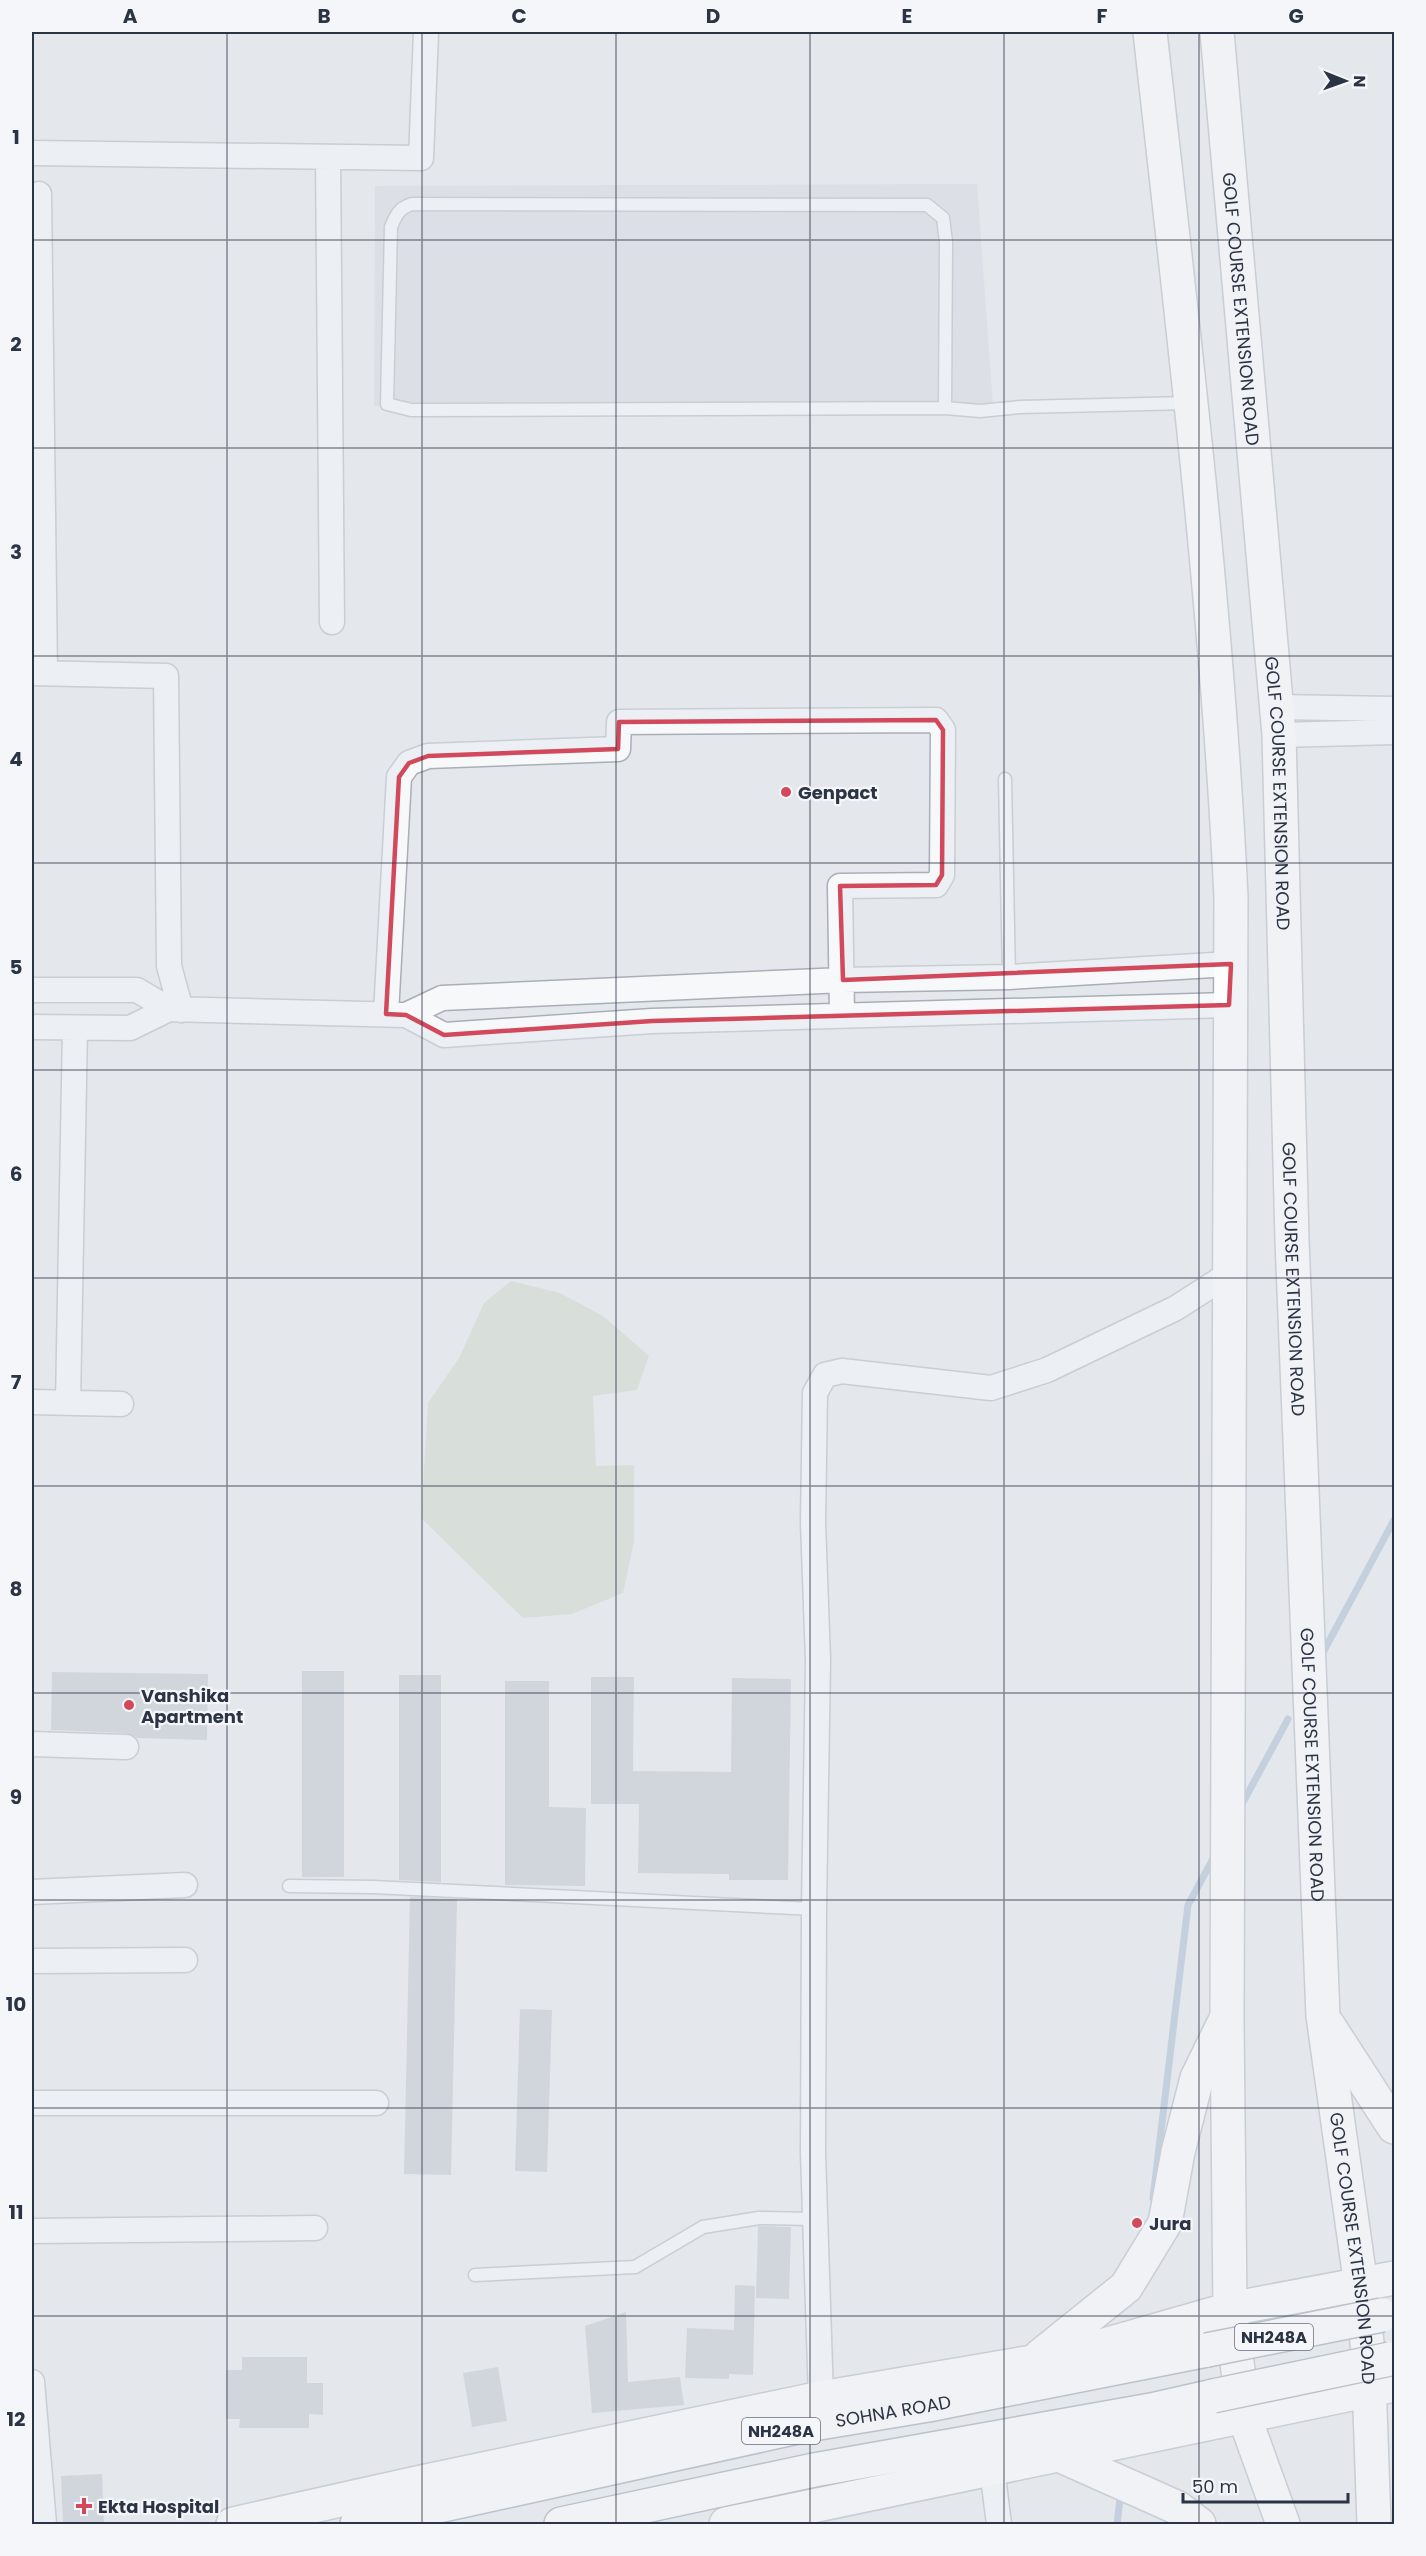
<svg xmlns="http://www.w3.org/2000/svg" width="1426" height="2556" font-family="Poppins,sans-serif">
<rect width="100%" height="100%" fill="#e4e7ec"/>
<path fill="#d2d6de" d="M 977,184 L 993,405 L 374,406 L 375,186 Z"/>
<path fill="#c9d6c5" d="M 511,1281 L 560,1293 L 603,1316 L 649,1356 L 637,1390 L 593,1396 L 596,1466 L 634,1465 L 634,1542 L 623,1593 L 572,1614 L 523,1618 L 421,1518 L 428,1403 L 459,1358 L 484,1303 Z"/>
<g fill="none" stroke-linecap="round" stroke-linejoin="round">
<path stroke="#9fb4cc" stroke-width="7" d="M 1320,1658 L 1394,1520
M 1241,1806 L 1288,1719
M 1153,2198 L 1188,1905 L 1215,1855
M 1117,2524 L 1120,2499"/>
</g>
<path fill="#bbc0ca" d="M 302,1671 L 344,1671 L 344,1877 L 302,1877 Z
M 52,1672 L 208,1674 L 207,1740 L 137,1738 L 126,1733 L 51,1730 Z
M 399,1675 L 441,1675 L 441,1882 L 399,1880 Z
M 591,1677 L 634,1677 L 633,1771 L 731,1772 L 732,1678 L 791,1679 L 788,1880 L 729,1880 L 729,1874 L 638,1873 L 639,1804 L 591,1804 Z
M 505,1681 L 549,1681 L 549,1807 L 586,1808 L 585,1886 L 505,1885 Z
M 410,1897 L 457,1899 L 451,2175 L 404,2174 Z
M 520,2009 L 552,2010 L 547,2172 L 515,2171 Z
M 758,2226 L 791,2227 L 789,2299 L 756,2298 Z
M 735,2285 L 755,2286 L 753,2375 L 729,2374 L 729,2379 L 685,2378 L 687,2328 L 734,2330 Z
M 626,2312 L 628,2382 L 680,2377 L 684,2405 L 592,2413 L 585,2326 Z
M 242,2357 L 307,2357 L 307,2383 L 323,2383 L 323,2415 L 309,2414 L 309,2428 L 239,2428 L 240,2419 L 226,2419 L 226,2370 L 242,2370 Z
M 498,2367 L 507,2421 L 472,2427 L 463,2373 Z
M 102,2474 L 104,2524 L 63,2524 L 61,2476 Z"/>
<g fill="none" stroke-linecap="round" stroke-linejoin="round">
<defs>
<path id="lane" d="M 945,408 L 946,242 L 943,218 L 927,205 L 412,204 C 399,208 396,215 391,227 L 387,404 L 411,410 L 945,408 L 980,411 L 1020,407 L 1189,403
M 1005,779 L 1009,977
M 289,1886 L 373,1887 L 814,1909
M 475,2275 L 635,2267 L 703,2227 L 759,2218 L 815,2219"/>
<path id="street" d="M 32,153 L 421,158 L 426,32
M 328,157 L 332,622
M 39,194 L 45,673
M 32,673 L 166,676 L 169,966 L 181,1010
M 1276,707 L 1394,709
M 1279,735 L 1394,732
M 32,990 L 137,990 L 169,1009
M 386,1014 L 399,777 L 409,763 L 428,756 L 618,749 L 619,722 L 936,720 L 943,730 L 942,875 L 936,885 L 840,886 L 842,1015
M 406,1015 L 444,1035 L 652,1021 L 1229,1005
M 32,1027 L 130,1028 L 169,1009 L 406,1015 L 442,998 L 843,980 L 1009,977 L 1231,964
M 32,1402 L 121,1404
M 68,1403 L 75,1028
M 32,1744 L 126,1747
M 32,1892 L 185,1885
M 32,1961 L 185,1960
M 32,2103 L 376,2103
M 32,2231 L 315,2228
M 32,2382 L 44,2524
M 821,2398 L 813,2153 L 814,1909 L 818,1660 L 813,1522 L 815,1393 L 825,1375 L 842,1371 L 991,1388 L 1047,1370 L 1176,1308 L 1229,1274
M 992,2469 L 999,2524"/>
<g id="secondary">
<path d="M 1150,32 C 1182,320 1217,607 1231,897 L 1227,2019 L 1230,2309 L 1244,2416 L 1283,2524"/>
<path id="s1" d="M 1217,32 L 1279,735 L 1292,1240 L 1323,2016 L 1361,2286 L 1368,2352 L 1374,2524"/>
<path d="M 1328,2025 L 1394,2127"/>
<path d="M 1040,2356 L 1126,2287 L 1165,2223 L 1178,2152 L 1197,2078 L 1224,2023"/>
<path d="M 1059,2455 L 1178,2508 L 1199,2524"/>
<path d="M 233,2524 L 421,2482 L 821,2398 L 1062,2357 L 1230,2309 L 1394,2278"/>
<path d="M 726,2524 L 1394,2385"/>
</g>
<g id="highway">
<path id="s2" d="M 357,2524 L 807,2425 L 928,2405 L 1207,2350"/>
<path d="M 561,2524 L 814,2470 L 1151,2410 L 1213,2396"/>
</g>
</defs>
<use href="#lane" stroke="#a9aeb7" stroke-width="15"/>
<use href="#street" stroke="#a9aeb7" stroke-width="27"/>
<use href="#secondary" stroke="#a9aeb7" stroke-width="36"/>
<use href="#highway" stroke="#8b94a3" stroke-width="36"/>
<use href="#lane" stroke="#f7f8fa" stroke-width="12"/>
<use href="#street" stroke="#f7f8fa" stroke-width="24"/>
<use href="#secondary" stroke="#fff" stroke-width="33"/>
<use href="#highway" stroke="#fff" stroke-width="33"/>
<defs>
<path id="highway-bridge" d="M 1207,2350 L 1382,2315
M 1213,2396 L 1390,2359"/>
</defs>
<use href="#highway-bridge" stroke="#8b94a3" stroke-width="36" stroke-linecap="butt"/>
<use href="#highway-bridge" stroke="#fff" stroke-width="33"/>
</g>
<path d="M0 0H1426V2556H0ZM 936,720 L 943,730 L 942,875 L 936,885 L 840,886 L 843,980 L 1231,964 L 1229,1005 L 652,1021 L 444,1035 L 406,1015 L 386,1014 L 399,777 L 409,763 L 428,756 L 618,749 L 619,722 Z" fill="#e4e7ec" fill-opacity=".55" fill-rule="evenodd"/>
<path fill="none" stroke="#d1495b" stroke-width="4.5" stroke-linejoin="round" d="M 936,720 L 943,730 L 942,875 L 936,885 L 840,886 L 843,980 L 1231,964 L 1229,1005 L 652,1021 L 444,1035 L 406,1015 L 386,1014 L 399,777 L 409,763 L 428,756 L 618,749 L 619,722 Z"/>
<path fill="none" stroke="#2b3445" stroke-width="1.5" stroke-opacity="0.55" d="M 227,32 L 227,2524M 422,32 L 422,2524M 616,32 L 616,2524M 810,32 L 810,2524M 1004,32 L 1004,2524M 1199,32 L 1199,2524M 32,240 L 1394,240M 32,448 L 1394,448M 32,656 L 1394,656M 32,863 L 1394,863M 32,1070 L 1394,1070M 32,1278 L 1394,1278M 32,1486 L 1394,1486M 32,1693 L 1394,1693M 32,1900 L 1394,1900M 32,2108 L 1394,2108M 32,2316 L 1394,2316"/>
<g fill="#d1495b" stroke="#f4f6f9" stroke-width="2">
<circle cx="786" cy="792" r="6"/>
<circle cx="129" cy="1705" r="6"/>
<circle cx="1137" cy="2223" r="6"/>
<path d="M81 2497h6v6h6v6h-6v6h-6v-6h-6v-6h6z"/>
</g>
<g text-anchor="middle" dominant-baseline="central" stroke-width="4.5" stroke-linejoin="round" paint-order="stroke">
<g fill="#f4f6f9" stroke="#676e7b" stroke-width="1.5">
<rect x="1235" y="2324" width="78" height="26" rx="4.5"/>
<rect x="742" y="2418" width="78" height="26" rx="4.5"/>
</g>
<g font-size="16" font-weight="bold" fill="#2b3445">
<text x="1274" y="2337">NH248A</text>
<text x="781" y="2431">NH248A</text>
</g>
<g font-size="18" fill="#2b3445" stroke="#f4f6f9">
<text stroke="none"><textPath href="#s1" startOffset="278">GOLF COURSE EXTENSION ROAD</textPath></text>
<text stroke="none"><textPath href="#s1" startOffset="764">GOLF COURSE EXTENSION ROAD</textPath></text>
<text stroke="none"><textPath href="#s1" startOffset="1250">GOLF COURSE EXTENSION ROAD</textPath></text>
<text stroke="none"><textPath href="#s1" startOffset="1736">GOLF COURSE EXTENSION ROAD</textPath></text>
<text stroke="none"><textPath href="#s1" startOffset="2222">GOLF COURSE EXTENSION ROAD</textPath></text>
<text stroke="none"><textPath href="#s2" startOffset="548">SOHNA ROAD</textPath></text>
</g>
<g font-size="18" font-weight="bold" fill="#2b3445" stroke="#f4f6f9" text-anchor="start">
<text x="798" y="792">Genpact</text>
<text x="141" y="1695">Vanshika<tspan x="141" dy="21">Apartment</tspan></text>
<text x="1149" y="2223">Jura</text>
<text x="98" y="2506">Ekta Hospital</text>
</g>
</g>
<rect width="1426" height="2556" fill="none" stroke="#f4f6f9" stroke-width="66"/>
<g transform="translate(1345 81) rotate(91)" stroke="#f4f6f9" stroke-width="4.5" paint-order="stroke">
<path d="M0-4.5L10 22L0 15L-10 22Z" fill="#2b3445"/>
<text y="-9" font-size="16" font-weight="bold" text-anchor="middle" fill="#2b3445">N</text>
</g>
<path d="M1183 2493v9h165v-9" fill="none" stroke="#2b3445" stroke-width="3"/>
<text x="1192" y="2493" font-size="18" fill="#2b3445" stroke="#f4f6f9" stroke-width="4.5" paint-order="stroke">50 m</text>
<rect x="33" y="33" width="1360" height="2490" fill="none" stroke="#2b3445" stroke-width="2"/>
<g font-size="20" text-anchor="middle" font-weight="bold" fill="#2b3445">
<text x="130" y="23">A</text>
<text x="324" y="23">B</text>
<text x="519" y="23">C</text>
<text x="713" y="23">D</text>
<text x="907" y="23">E</text>
<text x="1102" y="23">F</text>
<text x="1296" y="23">G</text>
<text x="16" y="144">1</text>
<text x="16" y="351">2</text>
<text x="16" y="559">3</text>
<text x="16" y="766">4</text>
<text x="16" y="974">5</text>
<text x="16" y="1181">6</text>
<text x="16" y="1389">7</text>
<text x="16" y="1596">8</text>
<text x="16" y="1804">9</text>
<text x="16" y="2011">10</text>
<text x="16" y="2219">11</text>
<text x="16" y="2426">12</text>
</g>
</svg>
